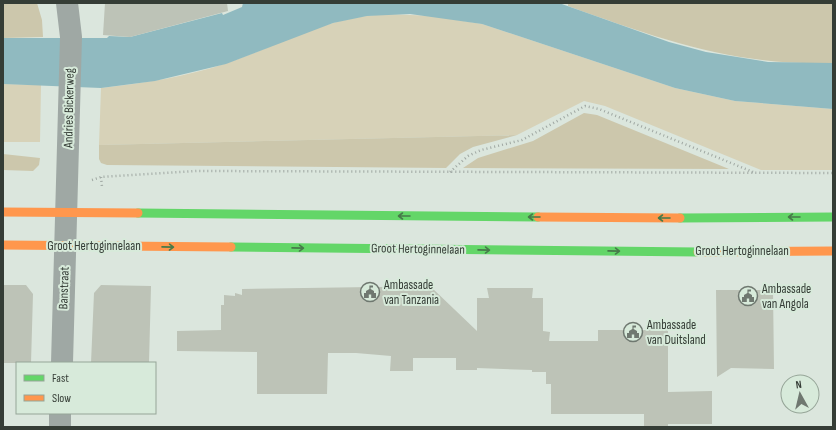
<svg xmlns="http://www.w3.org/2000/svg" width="836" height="430" font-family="'Sofia Sans Condensed',sans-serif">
<rect width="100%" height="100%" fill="#dbe6dd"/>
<path fill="#d7d2b8" d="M 387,14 L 433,16 L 482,24 L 675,88 L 735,101 L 833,109 L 833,170 L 761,170 L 605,106 L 584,101 L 517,135 L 99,145 L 101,88 C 144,83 186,77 227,63 C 263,51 296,33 333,23 C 350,18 369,15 387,14 Z
M 3,84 L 41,85 L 40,142 L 3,142 Z"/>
<path fill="#ccc7ac" d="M 3,3 L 37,3 L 42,20 L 43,37 L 3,38 Z
M 568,3 L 833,3 L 833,63 C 733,66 660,39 568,6 Z
M 584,113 L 597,115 L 729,169 L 463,168 L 478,158 L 533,141 Z
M 517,135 L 473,147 L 460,154 L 446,168 L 107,165 L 101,163 L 99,159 L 99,145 Z
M 3,154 L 40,158 L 39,165 L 33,171 L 3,170 Z"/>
<path fill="#90bac0" d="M 243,3 L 559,3 L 669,42 L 706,52 L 768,62 L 833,63 L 833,109 L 735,101 L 675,88 L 482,24 L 410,14 L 367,16 L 333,23 L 226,64 L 155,81 L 101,88 L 3,84 L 3,38 L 107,38 L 109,36 L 130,37 L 222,13 L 223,15 L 242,7 Z"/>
<path fill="#bdc3b7" d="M 105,3 L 227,3 L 228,11 L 130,37 L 103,35 Z
M 3,285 L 26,285 L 33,294 L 31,363 L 3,363 Z
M 101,285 L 151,286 L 149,363 L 91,363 L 94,293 Z
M 372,287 L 431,287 L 477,331 L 477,298 L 489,298 L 487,288 L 533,288 L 532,298 L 543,298 L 543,331 L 550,332 L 549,341 L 598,341 L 598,330 L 668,330 L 668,392 L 712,391 L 712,424 L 668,424 L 668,427 L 644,427 L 644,414 L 551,414 L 551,384 L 546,384 L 546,372 L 532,372 L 532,370 L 477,368 L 477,370 L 456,370 L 456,358 L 413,358 L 413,371 L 390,371 L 391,356 L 356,353 L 328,353 L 327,394 L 257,394 L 257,352 L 177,351 L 177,331 L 221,330 L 221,305 L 224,305 L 224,295 L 235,296 L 235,293 L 242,295 L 242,289 Z
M 716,290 L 773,290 L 774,369 L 731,368 L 717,377 Z"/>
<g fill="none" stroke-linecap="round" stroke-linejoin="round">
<path stroke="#9fa7a2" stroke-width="2.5" stroke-dasharray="1 3" stroke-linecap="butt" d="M 450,172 L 468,156 L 481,150 L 522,140 L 585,106 L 599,109 L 753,172
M 101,177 L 102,187
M 92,180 L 101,177 L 197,171 L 833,173"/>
<path stroke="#9fa8a4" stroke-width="22" d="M 62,363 L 71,37 L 67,3
M 60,427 L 60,413"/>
<path stroke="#63d668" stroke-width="9" d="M 138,213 L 538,217
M 680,218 L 833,217
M 231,247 L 698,252"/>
<path stroke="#ff974d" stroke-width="9" d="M 3,212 L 138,213
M 538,217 L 680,218
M 3,245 L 231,247
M 698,252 L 833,251"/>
</g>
<defs><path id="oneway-shaft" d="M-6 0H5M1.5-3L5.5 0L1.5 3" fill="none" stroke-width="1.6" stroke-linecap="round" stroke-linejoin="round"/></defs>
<g stroke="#477a4a">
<use href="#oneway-shaft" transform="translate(404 216) rotate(-180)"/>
<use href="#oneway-shaft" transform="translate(534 217) rotate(-180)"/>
<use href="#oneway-shaft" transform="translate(794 217) rotate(180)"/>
<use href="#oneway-shaft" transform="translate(664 218) rotate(-180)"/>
<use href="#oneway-shaft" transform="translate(168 247) rotate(1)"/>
<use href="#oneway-shaft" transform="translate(298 248) rotate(1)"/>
<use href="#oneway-shaft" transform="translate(484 250) rotate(1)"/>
<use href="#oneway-shaft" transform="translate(614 251) rotate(1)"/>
</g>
<defs>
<symbol id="civic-ring" viewBox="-11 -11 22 22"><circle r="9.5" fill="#d7eada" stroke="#6f7870" stroke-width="1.5"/><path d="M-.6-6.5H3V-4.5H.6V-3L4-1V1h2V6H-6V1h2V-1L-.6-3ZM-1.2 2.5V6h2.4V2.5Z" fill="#6f7870"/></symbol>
</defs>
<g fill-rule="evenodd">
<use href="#civic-ring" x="359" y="281" width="22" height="22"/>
<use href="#civic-ring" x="737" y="285" width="22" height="22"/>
<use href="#civic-ring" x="622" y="321" width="22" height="22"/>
</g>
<g text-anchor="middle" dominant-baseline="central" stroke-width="4" stroke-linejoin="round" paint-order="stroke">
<g font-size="13" fill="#353d36" stroke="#d7eada">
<text transform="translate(69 108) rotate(-89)">Andries Bickerweg</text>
<text x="94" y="246">Groot Hertoginnelaan</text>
<text transform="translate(418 249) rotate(1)">Groot Hertoginnelaan</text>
<text x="742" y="251">Groot Hertoginnelaan</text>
<text transform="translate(64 288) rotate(-88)">Banstraat</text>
</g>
<g font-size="13" fill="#353d36" stroke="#d7eada" text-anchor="start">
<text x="384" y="285">Ambassade<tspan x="384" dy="15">van Tanzania</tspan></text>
<text x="762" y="289">Ambassade<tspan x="762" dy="15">van Angola</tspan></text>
<text x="647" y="325">Ambassade<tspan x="647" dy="15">van Duitsland</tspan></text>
</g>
</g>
<rect width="836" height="430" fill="none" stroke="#353d36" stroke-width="8"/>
<rect x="16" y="362" width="140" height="52" fill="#d7eada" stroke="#96a598"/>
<rect x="24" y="375" width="20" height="6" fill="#63d668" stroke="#96a598"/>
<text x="52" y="382" font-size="12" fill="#353d36">Fast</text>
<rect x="24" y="395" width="20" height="6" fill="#ff974d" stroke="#96a598"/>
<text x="52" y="402" font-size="12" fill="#353d36">Slow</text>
<g transform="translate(800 394) rotate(352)"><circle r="19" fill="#d7eada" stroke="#96a598"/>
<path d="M0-3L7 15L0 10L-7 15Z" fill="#6f7870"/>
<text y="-6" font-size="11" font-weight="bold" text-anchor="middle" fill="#353d36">N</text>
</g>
</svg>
